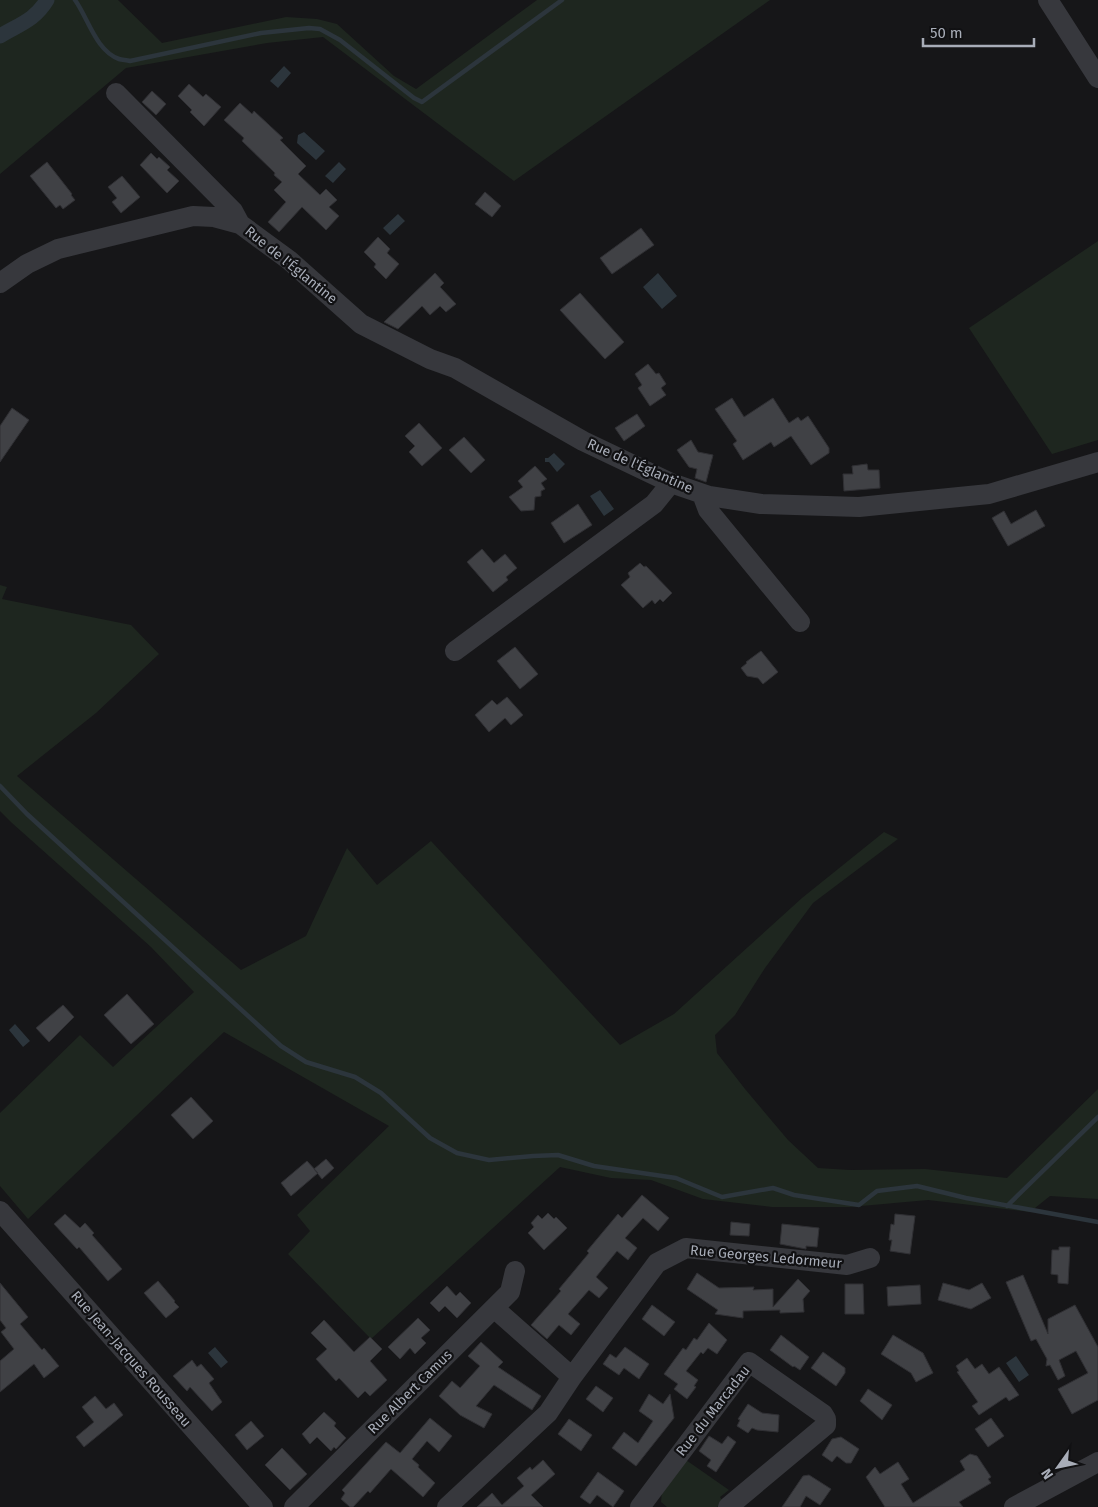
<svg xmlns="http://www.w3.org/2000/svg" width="1098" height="1507" font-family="'Fira Sans',sans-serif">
<rect width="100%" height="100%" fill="#161618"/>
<path fill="#1e261f" d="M 0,0 L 118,0 L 162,43 L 286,17 L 317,19 L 337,24 L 394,76 L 416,89 L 537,0 L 770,0 L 514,181 L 323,37 L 267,43 L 126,68 L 0,174 Z
M 1098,241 L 1098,440 L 1052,454 L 969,328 Z
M 0,585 L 7,587 L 2,599 L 131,625 L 159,654 L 96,713 L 17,776 L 241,970 L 306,936 L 347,848 L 377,885 L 431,841 L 620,1045 L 674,1014 L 802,898 L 884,832 L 898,839 L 813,903 L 765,968 L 735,1015 L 715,1035 L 717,1053 L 745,1089 L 788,1140 L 818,1168 L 850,1170 L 925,1169 L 1007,1178 L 1098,1089 L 1098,1199 L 1050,1196 L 1030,1212 L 928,1200 L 850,1207 L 772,1207 L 703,1199 L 651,1180 L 611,1178 L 560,1167 L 371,1339 L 288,1254 L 310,1231 L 297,1215 L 389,1126 L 224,1032 L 28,1219 L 0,1186 L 0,1113 L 80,1035 L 113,1067 L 194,992 L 151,947 L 12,823 L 0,811 Z
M 686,1460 L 729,1490 L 720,1497 L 723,1502 L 717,1507 L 667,1507 L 661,1502 L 662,1491 Z"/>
<path fill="#2c353c" d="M 284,66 L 291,73 L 278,88 L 270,81 Z
M 304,132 L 325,151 L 316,160 L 297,143 L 298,135 Z
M 339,162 L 346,169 L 333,183 L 325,176 Z
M 398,214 L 405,221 L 390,235 L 383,228 Z
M 658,273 L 677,296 L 662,309 L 643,287 Z
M 554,453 L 565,464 L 557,472 L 549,462 L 545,462 L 545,458 L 548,458 Z
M 600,490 L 614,509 L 604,516 L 590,496 Z
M 15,1024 L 30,1041 L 23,1047 L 9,1030 Z
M 215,1347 L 228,1362 L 221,1368 L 208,1353 Z
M 1016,1356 L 1029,1375 L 1019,1382 L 1006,1363 Z"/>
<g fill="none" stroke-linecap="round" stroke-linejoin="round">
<path stroke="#2c353c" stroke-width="4.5" d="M 75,0 C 88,18 96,51 119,59 C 122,60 127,60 130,61 L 261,33 L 309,28 L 320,29 L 340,40 L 414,98 L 422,102 L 562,0
M 0,786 L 27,814 L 281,1046 L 306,1062 L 355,1077 L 381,1093 L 430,1138 L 457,1153 L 489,1160 L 533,1156 L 558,1155 L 594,1166 L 676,1178 L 722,1197 L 773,1188 L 794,1195 L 859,1205 L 877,1191 L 917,1186 L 966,1198 L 1098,1222
M 1007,1206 L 1098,1117"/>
<path stroke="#2c353c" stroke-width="15" d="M 0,36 C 20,24 35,20 47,0"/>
</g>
<path fill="#404145" stroke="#303034" d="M 189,84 L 203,97 L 206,94 L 221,107 L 204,126 L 190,112 L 192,110 L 178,96 Z
M 152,91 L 166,104 L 156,115 L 142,102 Z
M 240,103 L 252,114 L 254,111 L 283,138 L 280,140 L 306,166 L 298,174 L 320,195 L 326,189 L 337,200 L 329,207 L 339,216 L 326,230 L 302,207 L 279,232 L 268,222 L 286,202 L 274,190 L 282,182 L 274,175 L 275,173 L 242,141 L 244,138 L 224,120 Z
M 151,153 L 157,159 L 159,157 L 170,167 L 167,170 L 179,181 L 167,193 L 140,165 Z
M 47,162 L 72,194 L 71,195 L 75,200 L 63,209 L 60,205 L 56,208 L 30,176 Z
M 122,176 L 140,197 L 121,213 L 112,202 L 117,198 L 108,187 Z
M 485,192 L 501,206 L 492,217 L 475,204 Z
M 641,228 L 654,245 L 612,274 L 600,258 Z
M 378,237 L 390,249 L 387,253 L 399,264 L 386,279 L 374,267 L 376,264 L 364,252 Z
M 435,273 L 444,283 L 440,287 L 456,304 L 446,312 L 440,306 L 430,315 L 422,306 L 398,329 L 384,322 Z
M 580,293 L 624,342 L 605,359 L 560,310 Z
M 648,364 L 656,374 L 659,373 L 666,384 L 661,388 L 666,395 L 650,406 L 638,388 L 642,385 L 635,374 Z
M 732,398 L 744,417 L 773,398 L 789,423 L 798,417 L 801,421 L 808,416 L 829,448 L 829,453 L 811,465 L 791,436 L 774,447 L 771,442 L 743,460 L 733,444 L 737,441 L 715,409 Z
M 12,408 L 29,420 L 0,462 L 0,426 Z
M 637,414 L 645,426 L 624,441 L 615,428 Z
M 419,423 L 442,448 L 422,466 L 409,452 L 415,446 L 405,436 Z
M 464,437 L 485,460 L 471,473 L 449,450 Z
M 691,440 L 698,452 L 713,455 L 706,482 L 695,478 L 697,469 L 689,467 L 677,450 Z
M 867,464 L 868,470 L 879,470 L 880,488 L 844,491 L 843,474 L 853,474 L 852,466 Z
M 535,466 L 547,479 L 541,483 L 545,489 L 541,491 L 541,496 L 535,497 L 534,510 L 521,511 L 509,497 L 523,487 L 518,481 Z
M 578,504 L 592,525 L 564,543 L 551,523 Z
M 1036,510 L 1045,526 L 1008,546 L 992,518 L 1004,511 L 1011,524 Z
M 482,549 L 494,563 L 505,554 L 517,568 L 506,577 L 508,580 L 493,592 L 467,562 Z
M 640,563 L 644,567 L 646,566 L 672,593 L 663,602 L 660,599 L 655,604 L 652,600 L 643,608 L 621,585 L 630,577 L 628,573 Z
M 515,647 L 538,674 L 520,689 L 497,661 Z
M 761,651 L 778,672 L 763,684 L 758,678 L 747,676 L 741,668 L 747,663 L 746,662 Z
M 507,697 L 523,715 L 511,725 L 505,718 L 489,732 L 475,715 L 492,700 L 497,705 Z
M 127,994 L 154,1024 L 131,1044 L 104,1015 Z
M 63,1005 L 74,1017 L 49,1042 L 36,1028 Z
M 191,1097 L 213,1121 L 193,1139 L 171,1115 Z
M 326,1159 L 334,1168 L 322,1179 L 314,1169 Z
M 307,1161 L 318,1173 L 291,1196 L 281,1183 Z
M 642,1195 L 669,1218 L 658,1231 L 643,1218 L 625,1238 L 637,1248 L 628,1260 L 617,1251 L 596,1277 L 608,1288 L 599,1298 L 589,1290 L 568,1314 L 580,1324 L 571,1335 L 559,1325 L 547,1339 L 531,1325 L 561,1291 L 559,1289 L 589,1253 L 587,1251 L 618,1214 L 622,1218 Z
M 548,1213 L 554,1219 L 556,1217 L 567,1228 L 544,1250 L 528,1233 L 534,1227 L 531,1223 L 538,1215 L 542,1219 Z
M 65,1214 L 80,1228 L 85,1223 L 94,1233 L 92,1235 L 122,1269 L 108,1281 L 79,1247 L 77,1249 L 54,1224 Z
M 895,1214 L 915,1216 L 910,1254 L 890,1251 L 892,1240 L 889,1240 L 891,1224 L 894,1225 Z
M 731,1222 L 750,1224 L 749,1236 L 730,1235 Z
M 782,1224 L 819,1228 L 817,1247 L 806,1246 L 806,1249 L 780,1244 Z
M 1059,1247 L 1070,1247 L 1068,1284 L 1058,1283 L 1058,1275 L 1051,1274 L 1052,1250 L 1059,1250 Z
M 697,1273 L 719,1288 L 754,1287 L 753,1290 L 773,1289 L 773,1307 L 798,1279 L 810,1291 L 803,1299 L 804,1312 L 780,1313 L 780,1310 L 743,1311 L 743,1318 L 715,1314 L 718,1310 L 687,1289 Z
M 1023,1275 L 1048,1334 L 1048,1319 L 1075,1305 L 1098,1347 L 1098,1400 L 1072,1414 L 1058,1389 L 1088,1373 L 1076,1351 L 1059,1360 L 1065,1376 L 1058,1380 L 1050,1365 L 1046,1366 L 1047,1359 L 1036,1339 L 1031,1341 L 1006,1282 Z
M 158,1281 L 175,1301 L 174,1302 L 179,1307 L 166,1318 L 144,1293 Z
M 0,1283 L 28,1317 L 20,1324 L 42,1350 L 44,1348 L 59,1366 L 44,1378 L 34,1364 L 0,1392 L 0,1361 L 14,1349 L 1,1332 L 6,1328 L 0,1320 Z
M 943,1283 L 969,1290 L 982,1283 L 991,1298 L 971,1309 L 938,1300 Z
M 845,1284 L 863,1284 L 864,1314 L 845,1314 Z
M 920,1285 L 921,1304 L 888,1306 L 887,1287 Z
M 447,1286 L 456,1296 L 460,1292 L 471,1303 L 457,1318 L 445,1306 L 439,1312 L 430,1303 Z
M 652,1305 L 675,1322 L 664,1336 L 642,1319 Z
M 418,1318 L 430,1330 L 421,1338 L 426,1343 L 415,1354 L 410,1348 L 400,1359 L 388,1347 Z
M 324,1320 L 354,1352 L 370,1337 L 382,1349 L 370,1361 L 387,1380 L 370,1396 L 365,1391 L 358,1398 L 339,1378 L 336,1381 L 316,1359 L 327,1349 L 311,1333 Z
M 709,1323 L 727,1340 L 717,1354 L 708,1348 L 703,1354 L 701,1352 L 686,1371 L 698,1380 L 694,1386 L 696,1387 L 687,1399 L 674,1389 L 678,1384 L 664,1374 L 683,1348 L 686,1350 L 694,1338 L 697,1340 Z
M 781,1335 L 809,1357 L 800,1370 L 794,1366 L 793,1367 L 770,1350 Z
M 893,1335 L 923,1353 L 933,1373 L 916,1382 L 911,1373 L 881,1354 Z
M 481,1342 L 503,1362 L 498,1367 L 541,1396 L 532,1410 L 494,1385 L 476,1406 L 492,1414 L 484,1428 L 460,1415 L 439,1396 L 452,1381 L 460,1388 L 480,1366 L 468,1356 Z
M 625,1347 L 649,1364 L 639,1379 L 624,1368 L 619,1375 L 603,1364 L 610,1354 L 616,1358 Z
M 823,1352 L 845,1368 L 845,1373 L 836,1386 L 811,1368 Z
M 967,1358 L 975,1369 L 982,1364 L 989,1374 L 999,1367 L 1019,1395 L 1009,1401 L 1006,1397 L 979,1415 L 972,1406 L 978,1402 L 957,1372 L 959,1371 L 956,1366 Z
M 192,1360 L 197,1367 L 201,1364 L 214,1379 L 209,1383 L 222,1402 L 212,1411 L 190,1387 L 187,1391 L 173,1376 Z
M 596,1386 L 613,1398 L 603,1412 L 586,1399 Z
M 868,1389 L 892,1405 L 882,1420 L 860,1401 Z
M 649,1394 L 663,1404 L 670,1394 L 674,1418 L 636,1466 L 612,1448 L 624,1432 L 638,1443 L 653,1421 L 639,1411 Z
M 95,1396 L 106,1409 L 114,1403 L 123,1415 L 84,1447 L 76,1437 L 94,1422 L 82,1407 Z
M 748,1404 L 762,1413 L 779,1415 L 778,1432 L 757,1430 L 752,1428 L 748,1433 L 737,1426 L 740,1420 L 738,1419 Z
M 324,1412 L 336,1423 L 334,1426 L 346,1438 L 336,1449 L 334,1447 L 331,1451 L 317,1437 L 310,1444 L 302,1434 Z
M 430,1418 L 452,1436 L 439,1452 L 427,1441 L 412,1459 L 419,1465 L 418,1467 L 435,1483 L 423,1497 L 391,1469 L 370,1493 L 368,1491 L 353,1507 L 350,1507 L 341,1499 L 345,1493 L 342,1490 L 386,1442 L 400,1453 Z
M 991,1418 L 1004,1436 L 988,1447 L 975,1429 Z
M 569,1419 L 592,1435 L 581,1451 L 558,1434 Z
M 251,1421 L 264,1436 L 247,1450 L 235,1435 Z
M 709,1436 L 722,1444 L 728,1436 L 736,1442 L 716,1472 L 707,1466 L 711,1460 L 699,1451 Z
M 841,1437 L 859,1449 L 851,1463 L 846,1463 L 837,1456 L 832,1462 L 822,1455 L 832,1439 Z
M 282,1448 L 307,1474 L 290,1490 L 265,1465 Z
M 970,1454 L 977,1456 L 991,1477 L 988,1479 L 991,1483 L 959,1502 L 963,1507 L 885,1507 L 866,1477 L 875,1467 L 880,1474 L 898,1462 L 909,1479 L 901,1484 L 913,1503 L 965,1470 L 960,1461 Z
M 543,1460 L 555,1474 L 531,1495 L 543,1507 L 477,1507 L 492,1493 L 502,1505 L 524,1486 L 517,1478 L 530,1467 L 532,1470 Z
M 598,1472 L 624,1491 L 613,1507 L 597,1495 L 590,1504 L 580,1497 Z
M 809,1475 L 831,1489 L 820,1505 L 806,1496 L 800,1507 L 782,1507 L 803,1476 Z"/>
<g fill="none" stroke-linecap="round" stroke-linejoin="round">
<path stroke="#37383d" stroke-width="20" d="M 1048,0 L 1098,78
M 116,93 L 233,211 L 240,224
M 0,283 L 27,264 L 58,249 L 193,216 L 214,217 L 240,224 L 289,260 L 361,324 L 430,359 L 455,368 L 583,441 L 671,483 L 709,496 L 761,504 L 859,507 L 989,494 L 1098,462
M 702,494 L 708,510 L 800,622
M 455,651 L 654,504 L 671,483
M 0,1211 L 263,1507
M 494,1308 L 572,1377
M 294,1507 L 510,1292 L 515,1271
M 447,1507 L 548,1413 L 572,1377 L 657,1263 L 686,1248 L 847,1265 L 870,1258
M 640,1507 L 749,1362 L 823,1414 L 826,1419 L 826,1425 L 728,1507
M 1014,1507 L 1098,1462"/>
</g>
<g text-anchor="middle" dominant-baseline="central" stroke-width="4.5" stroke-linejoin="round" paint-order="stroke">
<g font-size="14" fill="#a8adb8" stroke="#111113">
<text transform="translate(291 265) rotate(39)">Rue de l'Églantine</text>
<text transform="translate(640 466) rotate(24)">Rue de l'Églantine</text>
<text transform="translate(766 1257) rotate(5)">Rue Georges Ledormeur</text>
<text transform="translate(131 1359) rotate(49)">Rue Jean-Jacques Rousseau</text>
<text transform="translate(410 1392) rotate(-45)">Rue Albert Camus</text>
<text transform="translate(713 1411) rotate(-52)">Rue du Marcadau</text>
</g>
</g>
<g transform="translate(1058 1467) rotate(237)" stroke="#111113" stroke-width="4" paint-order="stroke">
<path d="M0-4L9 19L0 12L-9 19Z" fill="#a8adb8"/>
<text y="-8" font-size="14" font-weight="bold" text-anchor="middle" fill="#a8adb8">N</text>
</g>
<path d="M923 38v8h111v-8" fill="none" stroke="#a8adb8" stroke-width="2.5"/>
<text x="930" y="38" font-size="15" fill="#a8adb8" stroke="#111113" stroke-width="4" paint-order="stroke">50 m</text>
</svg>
